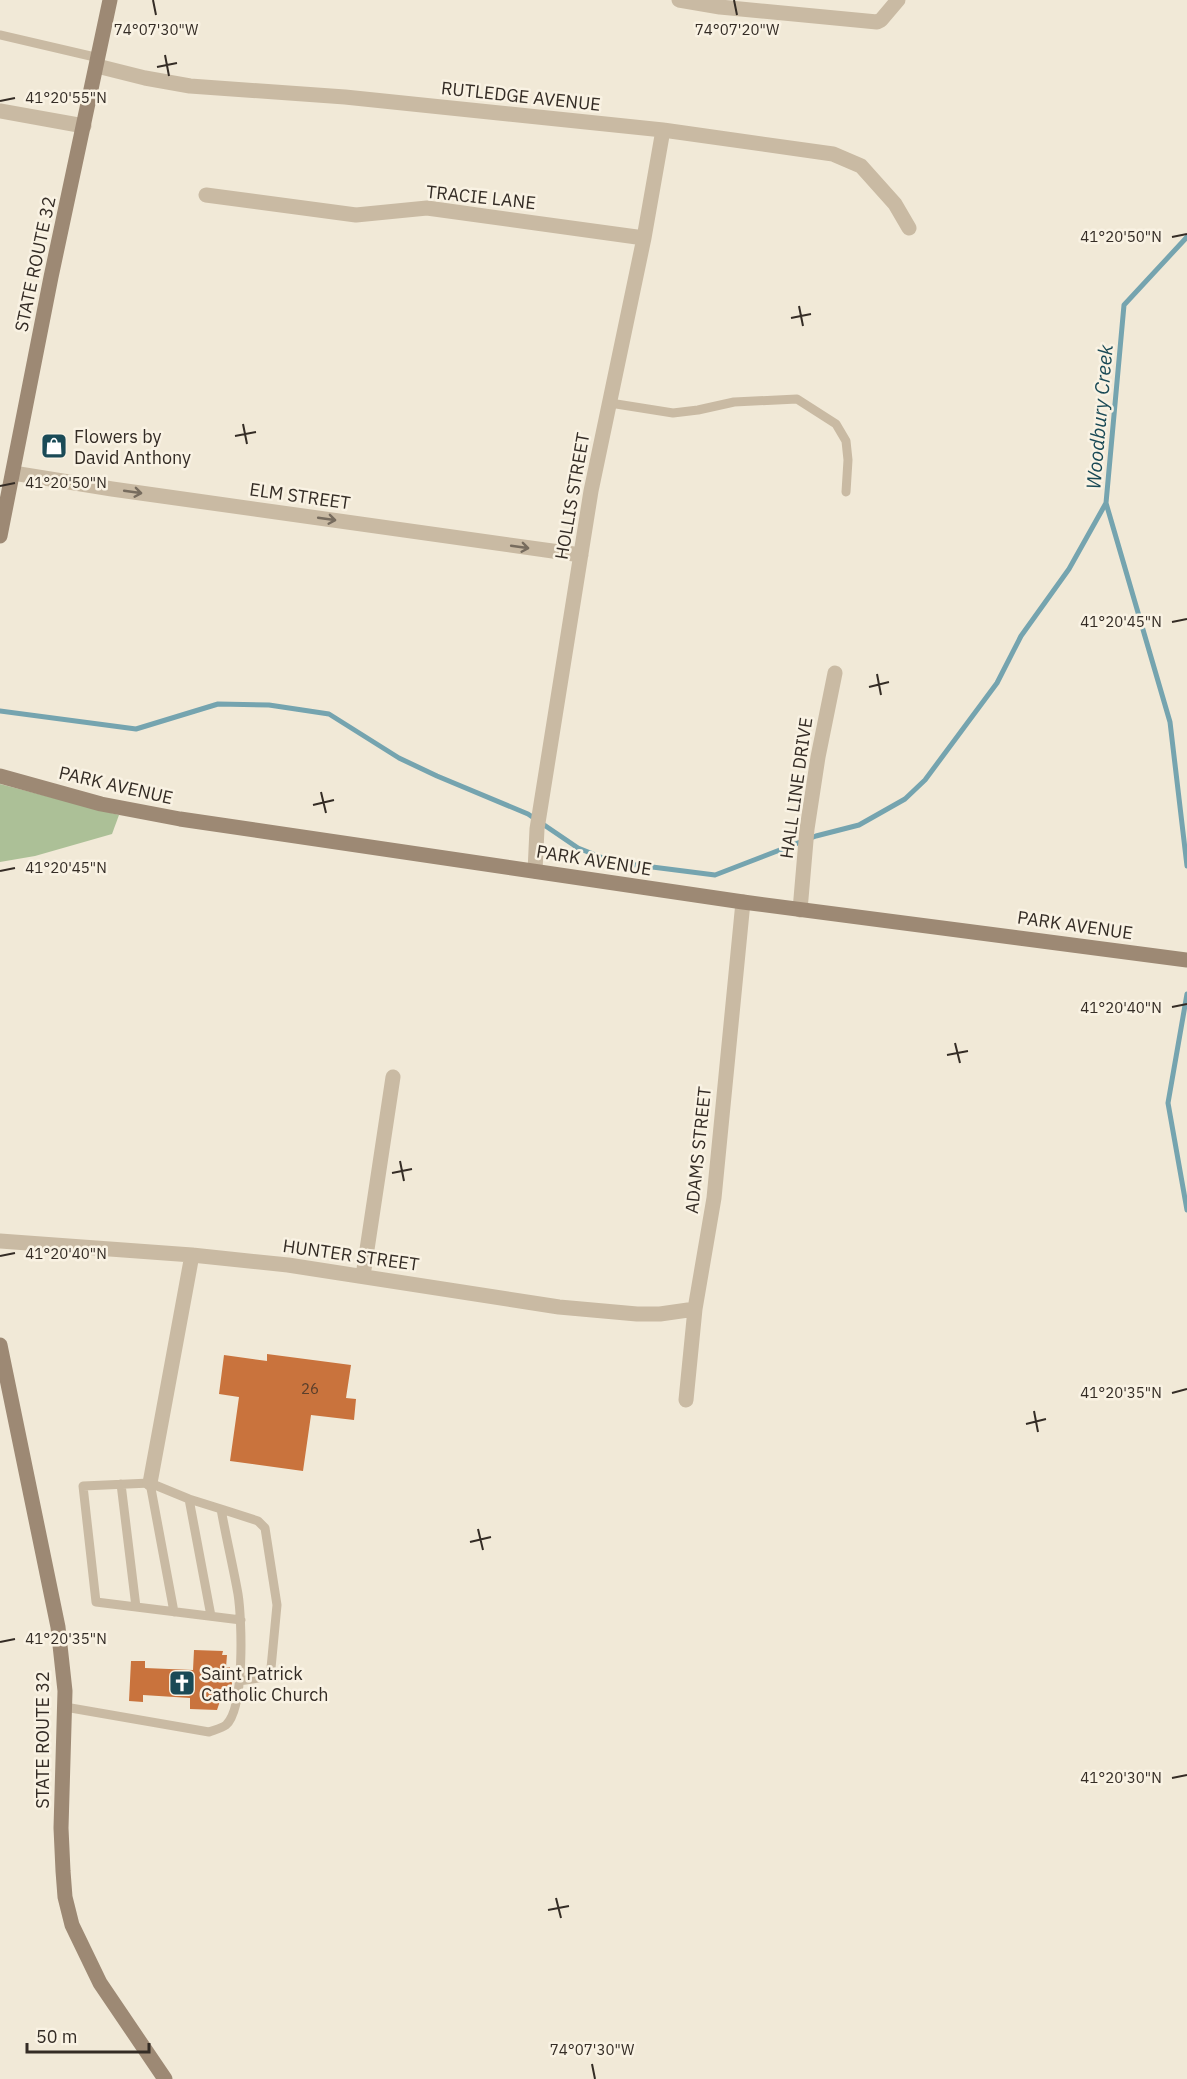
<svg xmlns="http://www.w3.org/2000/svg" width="1187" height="2079" font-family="'IBM Plex Sans',sans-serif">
<rect width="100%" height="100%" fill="#f1e9d7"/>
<path fill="#acc097" d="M 0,784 L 119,815 L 112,834 L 35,856 L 0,862 Z"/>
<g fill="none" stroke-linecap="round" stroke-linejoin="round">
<path stroke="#75a4af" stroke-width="5" d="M 1187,237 L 1124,305 L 1106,503 L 1170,722 L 1187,866
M 0,711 L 136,729 L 218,704 L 269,705 L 329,714 L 399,758 L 437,776 L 528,814 L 578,848 L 613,862 L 715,875 L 816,836 L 859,825 L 905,799 L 925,780 L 997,683 L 1021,636 L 1069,569 L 1106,503
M 1187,994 L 1168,1103 L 1187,1210"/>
</g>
<path fill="#c9733d" d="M 267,1354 L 351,1365 L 346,1398 L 356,1399 L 354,1420 L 311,1415 L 303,1471 L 230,1461 L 239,1397 L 219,1394 L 224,1355 L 267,1361 Z
M 194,1650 L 223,1651 L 222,1655 L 227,1655 L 226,1667 L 230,1667 L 230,1672 L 233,1672 L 231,1694 L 227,1694 L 227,1699 L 221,1698 L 217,1710 L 190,1709 L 190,1698 L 143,1695 L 143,1702 L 129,1701 L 131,1661 L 145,1661 L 145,1668 L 193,1670 Z"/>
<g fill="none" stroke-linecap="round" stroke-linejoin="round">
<path stroke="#c9baa3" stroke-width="9" d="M 0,35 L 99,58
M 610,403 L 673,413 L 698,410 L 734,402 L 797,399 L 836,424 L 846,441 L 848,460 L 846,492
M 150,1483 L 174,1612
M 121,1484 L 136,1607
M 189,1499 L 211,1616
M 221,1509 L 258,1521 L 265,1528 L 277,1605 L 271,1668 L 266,1677 L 239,1681
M 65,1707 L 209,1732 C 214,1730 222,1728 226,1725 C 245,1708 242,1619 238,1594 C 233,1566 226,1537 221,1509 L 189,1499 L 150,1483 L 83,1486 L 96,1602 L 241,1620"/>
<path stroke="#c9baa3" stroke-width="15" d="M 679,0 L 720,7 L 877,22 L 881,20 L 898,0
M 97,66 L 145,78 L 190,86 L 345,97 L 663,130 L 833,154 L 861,166 L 895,204 L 909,228
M 0,111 L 84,126
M 206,195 L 356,215 L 427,208 L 644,238
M 13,473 L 112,489 L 581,555
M 535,871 L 537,829 L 591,491 L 644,238 L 663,130
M 800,910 L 807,829 L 818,757 L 835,673
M 0,1241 L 192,1255 L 288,1265 L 559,1307 L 637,1314 L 660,1314 L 695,1309
M 363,1276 L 393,1077
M 686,1400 L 695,1309 L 714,1198 L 743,902
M 150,1483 L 192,1255"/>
<path stroke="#9d8974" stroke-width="15" d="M 0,536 L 51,277 L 110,0
M 0,776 L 101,804 L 180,819 L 743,902 L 1187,960
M 0,1345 L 58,1627 L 65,1691 L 61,1828 L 63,1871 L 65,1897 L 72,1925 L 100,1983 L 165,2079"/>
</g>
<defs><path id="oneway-shaft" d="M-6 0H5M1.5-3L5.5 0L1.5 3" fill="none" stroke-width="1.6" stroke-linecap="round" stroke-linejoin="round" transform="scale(1.5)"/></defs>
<g stroke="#776c5e">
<use href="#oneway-shaft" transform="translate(133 492) rotate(8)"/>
<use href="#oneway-shaft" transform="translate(327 519) rotate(8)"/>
<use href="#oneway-shaft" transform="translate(520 547) rotate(8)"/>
</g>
<path fill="none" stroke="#342c25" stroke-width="2" d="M 153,0 L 156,15M 734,0 L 737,15M 165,55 L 169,76M 157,67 L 177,63M 0,101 L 15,98M 1172,237 L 1187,234M 799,306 L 803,326M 791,318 L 811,314M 243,424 L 247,444M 235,436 L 256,432M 0,486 L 15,483M 1172,622 L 1187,619M 877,674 L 881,695M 869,687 L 889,682M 321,792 L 326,813M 313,805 L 334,800M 0,871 L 15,868M 1172,1007 L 1187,1004M 955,1043 L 960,1063M 947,1055 L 968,1051M 400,1161 L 404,1181M 392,1173 L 412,1169M 0,1256 L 15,1253M 1172,1393 L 1187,1389M 1034,1411 L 1038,1432M 1026,1424 L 1046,1419M 478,1529 L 483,1550M 470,1542 L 491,1537M 0,1642 L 15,1639M 1172,1778 L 1187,1775M 556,1898 L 561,1918M 548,1910 L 569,1906M 592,2064 L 595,2079"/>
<defs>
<symbol id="shop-square" viewBox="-11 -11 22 22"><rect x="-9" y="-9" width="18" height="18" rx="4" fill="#1a4a56" stroke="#f9f2e3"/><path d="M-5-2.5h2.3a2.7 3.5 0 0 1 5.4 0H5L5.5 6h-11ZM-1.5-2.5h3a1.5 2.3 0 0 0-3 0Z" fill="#fff"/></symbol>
<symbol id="church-square" viewBox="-11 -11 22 22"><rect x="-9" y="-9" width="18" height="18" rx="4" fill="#1a4a56" stroke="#f9f2e3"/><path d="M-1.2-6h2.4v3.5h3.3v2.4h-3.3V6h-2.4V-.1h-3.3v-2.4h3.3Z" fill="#fff"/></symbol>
</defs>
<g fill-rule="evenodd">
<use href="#shop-square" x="39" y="431" width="30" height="30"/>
<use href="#church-square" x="167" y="1668" width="30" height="30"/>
</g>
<g text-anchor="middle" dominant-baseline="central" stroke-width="5" stroke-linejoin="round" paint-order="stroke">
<g font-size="15" fill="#593e2b">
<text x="310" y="1388">26</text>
</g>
<g font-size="18" fill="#342c25" stroke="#f9f2e3">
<text transform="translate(521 96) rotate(6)">RUTLEDGE AVENUE</text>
<text transform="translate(481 197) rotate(6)">TRACIE LANE</text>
<text transform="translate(35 264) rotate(-78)">STATE ROUTE 32</text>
<text transform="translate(300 496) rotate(8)">ELM STREET</text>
<text transform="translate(572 496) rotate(-80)">HOLLIS STREET</text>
<text transform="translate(116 785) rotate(13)">PARK AVENUE</text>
<text transform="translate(796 788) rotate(-82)">HALL LINE DRIVE</text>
<text transform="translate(594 860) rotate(9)">PARK AVENUE</text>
<text transform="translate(1075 925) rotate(8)">PARK AVENUE</text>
<text transform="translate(698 1150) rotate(-84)">ADAMS STREET</text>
<text transform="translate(351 1255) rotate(8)">HUNTER STREET</text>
<text transform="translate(42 1740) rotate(-90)">STATE ROUTE 32</text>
</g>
<g font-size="18" fill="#342c25" stroke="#f9f2e3" text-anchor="start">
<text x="74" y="436">Flowers by<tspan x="74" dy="21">David Anthony</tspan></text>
<text x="201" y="1673">Saint Patrick<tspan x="201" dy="21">Catholic Church</tspan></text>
</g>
<g font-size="20" font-style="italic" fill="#1a4a56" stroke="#f9f2e3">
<text transform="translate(1099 417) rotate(-85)">Woodbury Creek</text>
</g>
</g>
<g font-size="15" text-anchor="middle" fill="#342c25" stroke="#f9f2e3" stroke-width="5" stroke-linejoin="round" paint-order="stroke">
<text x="156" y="35">74°07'30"W</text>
<text x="737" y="35">74°07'20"W</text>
<text x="66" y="103">41°20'55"N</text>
<text x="1121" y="242">41°20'50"N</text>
<text x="66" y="488">41°20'50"N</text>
<text x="1121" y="627">41°20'45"N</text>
<text x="66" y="873">41°20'45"N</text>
<text x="1121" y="1013">41°20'40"N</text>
<text x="66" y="1259">41°20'40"N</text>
<text x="1121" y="1398">41°20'35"N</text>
<text x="66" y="1644">41°20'35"N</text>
<text x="1121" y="1783">41°20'30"N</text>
<text x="592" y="2055">74°07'30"W</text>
</g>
<path d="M27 2043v9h122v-9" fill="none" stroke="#342c25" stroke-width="3"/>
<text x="36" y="2043" font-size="18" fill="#342c25" stroke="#f9f2e3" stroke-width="4.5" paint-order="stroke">50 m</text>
</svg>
